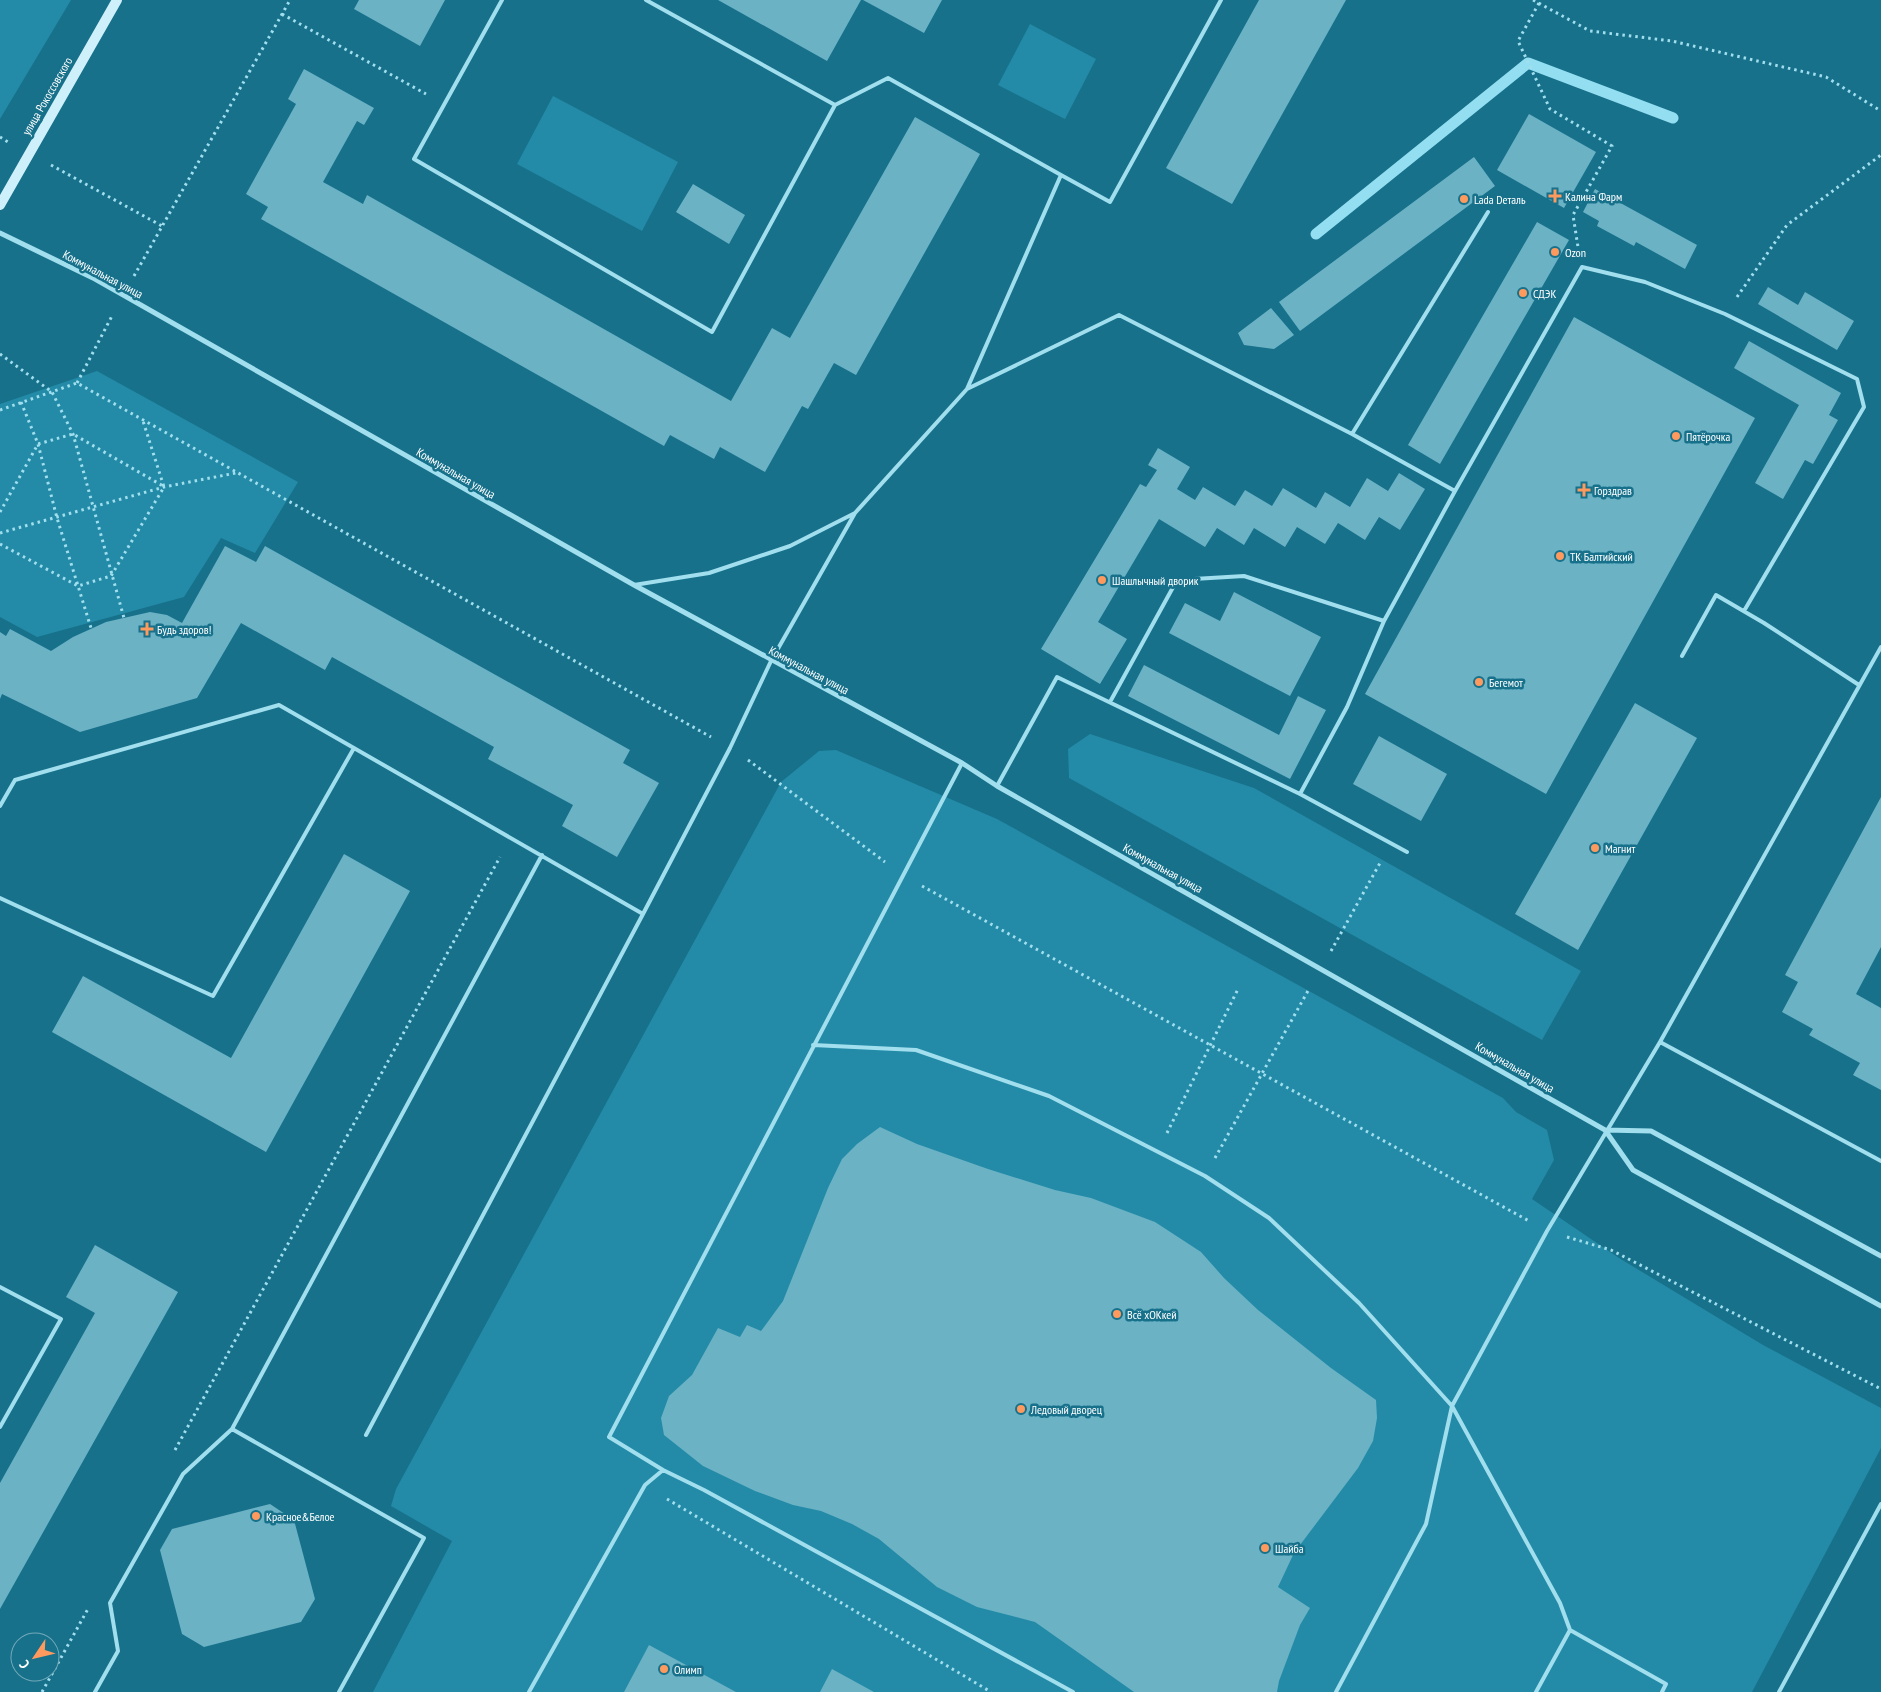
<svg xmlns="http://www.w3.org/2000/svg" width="1881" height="1692" font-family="'PT Sans Narrow',sans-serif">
<rect width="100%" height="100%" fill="#17718b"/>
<path fill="#238ba7" d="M 0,0 L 71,0 L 0,119 Z
M 1030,24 L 1096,59 L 1065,119 L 998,85 Z
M 553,96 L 678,162 L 642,231 L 517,164 Z
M 97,371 L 298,482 L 255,553 L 221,538 L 184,597 L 37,637 L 0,617 L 0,404 Z
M 1090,734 L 1254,788 L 1581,971 L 1542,1040 L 1069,778 L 1068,749 Z
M 836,750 L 997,819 L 1503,1098 L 1516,1112 L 1547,1130 L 1554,1160 L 1532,1199 L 1619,1258 L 1763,1345 L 1881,1408 L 1881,1448 L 1752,1692 L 373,1692 L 452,1541 L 391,1506 L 396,1489 L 781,782 L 819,751 Z"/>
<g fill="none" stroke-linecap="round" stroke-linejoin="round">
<path stroke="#93dff1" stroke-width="11" d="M 1316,234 L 1528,63 L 1673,118"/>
</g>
<path fill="#6bb2c5" d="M 359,0 L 445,0 L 420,46 L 354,9 Z
M 718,0 L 861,0 L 827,61 Z
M 863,0 L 942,0 L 924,33 Z
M 1259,0 L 1346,0 L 1232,204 L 1166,168 Z
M 304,69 L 374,108 L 364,125 L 357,121 L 323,182 L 363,204 L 367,195 L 731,401 L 772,328 L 790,338 L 915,117 L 980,154 L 856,375 L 834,363 L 808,409 L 802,406 L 765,472 L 720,447 L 714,459 L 670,435 L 664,446 L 261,219 L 268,207 L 246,194 L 296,104 L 288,99 Z
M 1529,114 L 1596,152 L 1564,208 L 1497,170 Z
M 1474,157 L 1495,186 L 1300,331 L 1279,302 Z
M 693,184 L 745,215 L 729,244 L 676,212 Z
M 1595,189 L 1697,245 L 1685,269 L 1636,242 L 1634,246 L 1597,226 L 1599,221 L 1583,212 Z
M 1537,222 L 1569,240 L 1440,464 L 1408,445 Z
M 1768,287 L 1798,305 L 1805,292 L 1854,321 L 1837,350 L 1758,304 Z
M 1271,308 L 1294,335 L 1274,349 L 1244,345 L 1238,333 Z
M 1574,317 L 1755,418 L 1546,794 L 1365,694 Z
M 1749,341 L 1841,393 L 1829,415 L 1838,420 L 1813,464 L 1805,460 L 1783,499 L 1755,483 L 1799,405 L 1734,368 Z
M 1158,448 L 1190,467 L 1177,489 L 1195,500 L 1203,487 L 1235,506 L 1245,490 L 1272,506 L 1283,488 L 1316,508 L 1325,492 L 1350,507 L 1367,478 L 1388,491 L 1399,473 L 1425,489 L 1400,530 L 1379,517 L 1365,540 L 1338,523 L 1325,544 L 1297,527 L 1285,547 L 1254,528 L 1244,545 L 1217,528 L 1205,547 L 1159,519 L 1098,622 L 1127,639 L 1100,684 L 1041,649 L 1140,484 L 1146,487 L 1157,470 L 1148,465 Z
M 225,546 L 256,562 L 265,546 L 630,750 L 623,763 L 659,783 L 617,857 L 562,826 L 573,805 L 488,759 L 494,747 L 332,657 L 325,670 L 241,623 L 197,698 L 80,732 L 2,694 L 0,699 L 0,632 L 6,636 L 10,629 L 51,651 L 73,637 L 106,622 L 150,612 L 167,615 L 182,623 Z
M 1234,592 L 1321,637 L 1290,696 L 1169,633 L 1185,603 L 1220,621 Z
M 1144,665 L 1279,735 L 1298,696 L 1326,710 L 1290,779 L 1128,696 Z
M 1635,703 L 1697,738 L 1578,950 L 1515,914 Z
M 1379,736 L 1447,774 L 1421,821 L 1353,784 Z
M 1881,797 L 1881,947 L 1856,994 L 1881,1008 L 1881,1090 L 1853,1075 L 1860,1063 L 1809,1035 L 1813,1029 L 1782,1012 L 1798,982 L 1785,975 Z
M 344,854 L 410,891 L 266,1152 L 52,1032 L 83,976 L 231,1058 Z
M 880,1127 L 917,1144 L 988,1169 L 1055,1190 L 1091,1198 L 1155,1222 L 1201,1252 L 1224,1278 L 1258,1310 L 1331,1368 L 1376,1400 L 1377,1418 L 1373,1441 L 1358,1468 L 1294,1553 L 1278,1587 L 1310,1608 L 1300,1625 L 1279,1681 L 1277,1692 L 1134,1692 L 1035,1622 L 977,1607 L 937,1587 L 879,1539 L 852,1524 L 821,1511 L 793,1505 L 755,1491 L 703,1466 L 664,1435 L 661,1418 L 669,1396 L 692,1375 L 718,1328 L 740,1337 L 747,1325 L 761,1331 L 783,1301 L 828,1188 L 842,1159 L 857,1144 Z
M 95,1245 L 178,1292 L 0,1609 L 0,1483 L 95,1313 L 66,1297 Z
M 270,1504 L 294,1520 L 315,1599 L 301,1622 L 204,1647 L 182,1634 L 160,1550 L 172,1529 Z
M 649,1645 L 736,1692 L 624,1692 Z
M 832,1669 L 874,1692 L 820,1692 Z"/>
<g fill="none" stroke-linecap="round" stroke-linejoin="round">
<path stroke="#a1deee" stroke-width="3" stroke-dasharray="2.5 4" stroke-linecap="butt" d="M 1533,0 L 1590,31 L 1672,41 L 1826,77 L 1881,111
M 1539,3 L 1518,41 L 1550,109 L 1612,146 L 1573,215 L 1578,247
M 282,14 L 426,94
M 0,137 L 8,142
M 51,165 L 162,226
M 134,276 L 290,0
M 1737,297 L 1787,225 L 1881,155
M 0,354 L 52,392 L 73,434 L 124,618
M 77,383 L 113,314
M 21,402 L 38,444 L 57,518 L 91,628
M 0,410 L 77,383 L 711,737
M 0,512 L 38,444 L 73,434 L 163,486
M 0,533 L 164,487 L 236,473
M 0,544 L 78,586 L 111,576 L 164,487 L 143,421
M 748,760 L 885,862
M 922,886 L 1529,1221
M 1331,951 L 1380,863
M 1167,1133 L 1238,989
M 1215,1158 L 1309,989
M 1567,1237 L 1611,1250 L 1881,1389
M 175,1450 L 500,857
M 667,1499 L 991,1692
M 42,1692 L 89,1607"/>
<path stroke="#a1deee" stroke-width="4" d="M 502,0 L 414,159 L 712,332 L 835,105 L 646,0
M 835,105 L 888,78 L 1061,175
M 967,389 L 1061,175 L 1110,202 L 1221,0
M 1352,434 L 1455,491 L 1582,267 L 1645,282 L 1725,314 L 1857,379 L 1864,407 L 1744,611
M 634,585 L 709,573 L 790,546 L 855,513
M 1682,656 L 1716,595 L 1764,623 L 1859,685
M 1110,702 L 1177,580 L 1244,576 L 1384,621
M 962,763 L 609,1437 L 663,1470 L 704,1490 L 1073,1692
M 997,786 L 1057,677 L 1300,794 L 1347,707 L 1384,621 L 1455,491
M 1300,794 L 1407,852
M 0,806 L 15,780 L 279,705 L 643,914 L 730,748 L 771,661 L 855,513 L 967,389 L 1119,315 L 1352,434 L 1488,212
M 0,898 L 213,996 L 354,748
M 1660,1042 L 1881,1161
M 813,1045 L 916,1050 L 1049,1096 L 1205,1176 L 1269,1218 L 1359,1303 L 1452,1406 L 1560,1603 L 1570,1630 L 1666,1684 L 1662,1692
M 0,1287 L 61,1319 L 0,1427
M 232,1429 L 424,1538 L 339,1692
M 366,1435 L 643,914
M 95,1692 L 118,1651 L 110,1603 L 183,1474 L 232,1429 L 542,855
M 529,1692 L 645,1485 L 663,1470
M 1336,1692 L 1426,1524 L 1452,1406 L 1547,1231 L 1660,1042 L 1881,647
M 1536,1692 L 1570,1630
M 1779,1692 L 1881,1504"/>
<path stroke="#a1deee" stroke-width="5" d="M 0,233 L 95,279 L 634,585 L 962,763 L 997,786 L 1605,1130 L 1633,1170 L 1881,1306
M 1605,1130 L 1651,1131 L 1881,1256"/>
<path stroke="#cef0fa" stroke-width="10" d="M 0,205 L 117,0"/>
</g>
<g fill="#ff9a5e" stroke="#17718b" stroke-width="2">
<path d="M1552.5 188.5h5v5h5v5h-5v5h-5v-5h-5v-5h5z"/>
<circle cx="1464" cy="199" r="5"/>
<circle cx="1555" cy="252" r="5"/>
<circle cx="1523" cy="293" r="5"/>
<circle cx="1676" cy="436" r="5"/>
<path d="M1581.5 482.5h5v5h5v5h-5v5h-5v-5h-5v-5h5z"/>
<circle cx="1560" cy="556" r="5"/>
<circle cx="1102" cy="580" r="5"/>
<path d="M144.5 621.5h5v5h5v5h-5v5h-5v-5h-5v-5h5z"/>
<circle cx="1479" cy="682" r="5"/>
<circle cx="1595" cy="848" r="5"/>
<circle cx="1117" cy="1314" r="5"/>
<circle cx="1021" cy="1409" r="5"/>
<circle cx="256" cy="1516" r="5"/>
<circle cx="1265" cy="1548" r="5"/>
<circle cx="664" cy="1669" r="5"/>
</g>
<g text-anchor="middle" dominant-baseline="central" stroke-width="5" stroke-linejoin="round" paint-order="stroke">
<g font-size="12" fill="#fff" stroke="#17718b">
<text transform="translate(47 96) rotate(-60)">улица Рокоссовского</text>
<text transform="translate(103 274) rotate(28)">Коммунальная улица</text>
<text transform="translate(456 473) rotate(30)">Коммунальная улица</text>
<text transform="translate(809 670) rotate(28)">Коммунальная улица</text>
<text transform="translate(1163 868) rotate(29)">Коммунальная улица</text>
<text transform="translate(1515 1067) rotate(30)">Коммунальная улица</text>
</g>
<g font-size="12" fill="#fff" stroke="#17718b" text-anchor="start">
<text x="1565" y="196">Калина Фарм</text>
<text x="1474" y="199">Lada Dеталь</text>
<text x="1565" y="252">Ozon</text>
<text x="1533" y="293">СДЭК</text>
<text x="1686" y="436">Пятёрочка</text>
<text x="1594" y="490">Горздрав</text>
<text x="1570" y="556">ТК Балтийский</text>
<text x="1112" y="580">Шашлычный дворик</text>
<text x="157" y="629">Будь здоров!</text>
<text x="1489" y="682">Бегемот</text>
<text x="1605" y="848">Магнит</text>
<text x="1127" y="1314">Всё хОКкей</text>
<text x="1031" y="1409">Ледовый дворец</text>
<text x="266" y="1516">Красное&amp;Белое</text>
<text x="1275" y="1548">Шайба</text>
<text x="674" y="1669">Олимп</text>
</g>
</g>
<g transform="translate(35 1657) rotate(235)"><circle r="24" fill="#17718b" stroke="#74aab9"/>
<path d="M0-4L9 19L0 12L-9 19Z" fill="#ff9a5e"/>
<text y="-8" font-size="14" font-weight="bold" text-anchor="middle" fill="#ffffff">С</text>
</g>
</svg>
